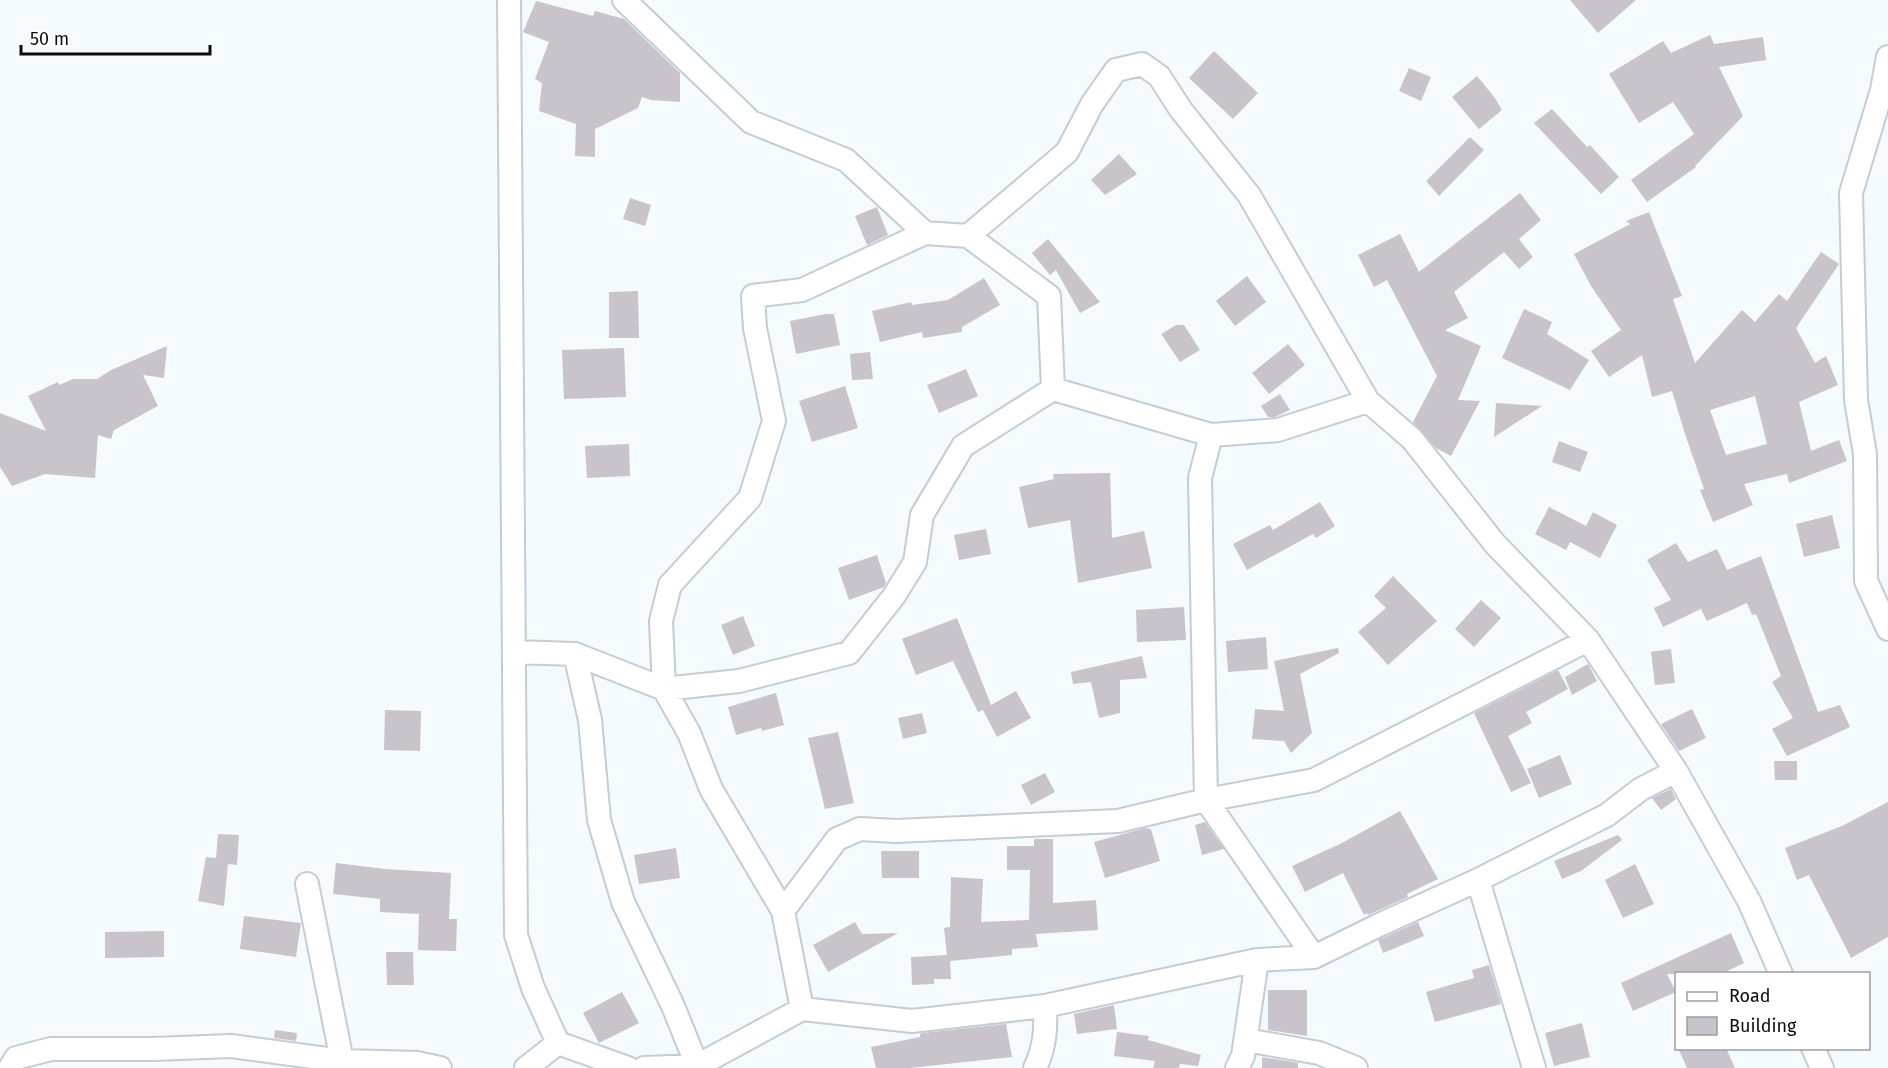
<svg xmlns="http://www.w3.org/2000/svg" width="1888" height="1068" font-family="'Fira Sans',sans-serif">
<rect width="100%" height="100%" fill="#f5faff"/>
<path fill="#c9c3cc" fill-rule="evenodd" d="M 1570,0 L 1636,0 L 1598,33 Z
M 536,1 L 593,16 L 595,11 L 624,19 L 680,73 L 680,102 L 651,100 L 642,97 L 638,108 L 595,129 L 595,157 L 575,156 L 576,124 L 539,111 L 542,83 L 535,79 L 549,42 L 523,32 Z
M 1710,35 L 1714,44 L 1763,37 L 1766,60 L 1719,67 L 1743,116 L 1695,166 L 1696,167 L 1647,202 L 1631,180 L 1694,134 L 1673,102 L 1639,123 L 1609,74 L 1663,41 L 1671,53 Z
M 1214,51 L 1258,93 L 1233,119 L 1189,78 Z
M 1409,68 L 1431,77 L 1421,101 L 1399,91 Z
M 1477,76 L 1495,98 L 1502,110 L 1479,129 L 1452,97 Z
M 1552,109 L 1587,147 L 1590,145 L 1619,177 L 1601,194 L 1534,123 Z
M 1470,137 L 1484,150 L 1439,196 L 1426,181 Z
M 1119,154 L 1137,174 L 1105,195 L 1091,180 Z
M 1520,193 L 1541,220 L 1519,239 L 1533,257 L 1519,269 L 1504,252 L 1454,292 L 1468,318 L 1445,330 L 1481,346 L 1458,400 L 1480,401 L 1451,456 L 1436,448 L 1413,422 L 1437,376 L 1387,280 L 1374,287 L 1358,255 L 1400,234 L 1419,272 Z
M 630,198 L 651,205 L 645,226 L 623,219 Z
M 877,207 L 888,235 L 867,245 L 855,216 Z
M 1649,212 L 1682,296 L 1673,299 L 1695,363 L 1742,310 L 1755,322 L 1779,294 L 1787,301 L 1821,252 L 1839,264 L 1796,328 L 1815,363 L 1826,356 L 1838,385 L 1799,402 L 1811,451 L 1839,440 L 1847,461 L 1789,483 L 1787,474 L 1744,484 L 1753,505 L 1713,522 L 1700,490 L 1704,489 L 1685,434 L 1672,391 L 1652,397 L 1642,355 L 1609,377 L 1591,351 L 1621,330 L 1591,286 L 1574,254 L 1630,224 L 1626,221 ZM 1755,396 L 1767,444 L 1726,455 L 1710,410 Z
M 1048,239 L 1056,249 L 1100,302 L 1080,313 L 1056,270 L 1050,275 L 1032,253 Z
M 1247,276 L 1266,302 L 1235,326 L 1216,301 Z
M 984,278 L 1000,305 L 962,327 L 962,332 L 923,338 L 922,332 L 880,342 L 872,311 L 911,302 L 912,305 L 948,300 Z
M 638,291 L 639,338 L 609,338 L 609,292 Z
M 1524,309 L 1552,322 L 1547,334 L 1589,360 L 1570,390 L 1502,358 Z
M 826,314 L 834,314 L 840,345 L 796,354 L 790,321 Z
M 1176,325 L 1184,325 L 1200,350 L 1180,362 L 1161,334 Z
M 1288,344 L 1305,365 L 1269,394 L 1252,373 Z
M 167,346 L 164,378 L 143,375 L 158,406 L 114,430 L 111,439 L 98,435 L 95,478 L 45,474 L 12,486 L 0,467 L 0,413 L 46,431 L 28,396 L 58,382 L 59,385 L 73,379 L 97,379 L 111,370 Z
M 624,348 L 626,397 L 564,399 L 562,350 Z
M 870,352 L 873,379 L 852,380 L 850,354 Z
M 966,369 L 978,396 L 939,413 L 927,385 Z
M 845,386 L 858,428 L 812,442 L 799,401 Z
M 1280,394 L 1290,410 L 1275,417 L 1268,417 L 1261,406 Z
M 1496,403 L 1542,406 L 1494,437 Z
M 1559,441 L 1588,452 L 1580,472 L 1552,462 Z
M 629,444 L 630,476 L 587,478 L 585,446 Z
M 1110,473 L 1112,538 L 1144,531 L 1152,568 L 1078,583 L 1070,520 L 1028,528 L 1019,487 L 1054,479 L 1053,474 Z
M 1320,502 L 1335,526 L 1316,538 L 1313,534 L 1247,570 L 1233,544 L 1270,525 L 1273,530 Z
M 1549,507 L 1586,526 L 1593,512 L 1617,525 L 1600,558 L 1570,542 L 1566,550 L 1535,534 Z
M 1832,515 L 1840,548 L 1804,557 L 1796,524 Z
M 986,529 L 991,554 L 959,560 L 954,535 Z
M 1676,543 L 1688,562 L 1717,549 L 1727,570 L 1761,556 L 1818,712 L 1840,705 L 1850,727 L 1787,756 L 1772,729 L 1793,718 L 1772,682 L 1781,676 L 1756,614 L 1752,615 L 1747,603 L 1707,621 L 1701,609 L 1663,627 L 1654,608 L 1671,600 L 1647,560 Z
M 877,555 L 886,583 L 884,587 L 849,600 L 838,568 Z
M 1393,576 L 1437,621 L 1388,665 L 1358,632 L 1386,608 L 1374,596 Z
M 1481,600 L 1501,618 L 1474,647 L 1455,629 Z
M 1184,607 L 1186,640 L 1137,642 L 1136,610 Z
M 743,616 L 755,646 L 733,655 L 721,625 Z
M 957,618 L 991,705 L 1016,691 L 1031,718 L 997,737 L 983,710 L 978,712 L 953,661 L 916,675 L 902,639 Z
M 1266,637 L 1268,669 L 1228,672 L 1226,641 Z
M 1338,648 L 1339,653 L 1300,674 L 1312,733 L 1291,753 L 1284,741 L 1252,739 L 1255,709 L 1284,711 L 1274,661 Z
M 1671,649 L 1675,683 L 1655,685 L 1651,652 Z
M 1142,656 L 1147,678 L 1120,680 L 1120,713 L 1099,718 L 1091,682 L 1073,684 L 1071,672 Z
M 1588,664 L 1597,681 L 1572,695 L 1565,677 Z
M 1558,670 L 1568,689 L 1526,712 L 1532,723 L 1508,736 L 1531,783 L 1511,792 L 1474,713 Z
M 776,693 L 784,725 L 762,731 L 761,728 L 736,735 L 728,707 Z
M 1692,709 L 1706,738 L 1679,751 L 1661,724 Z
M 385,710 L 421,711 L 420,751 L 384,750 Z
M 922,713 L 927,733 L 903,739 L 898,718 Z
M 838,732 L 854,803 L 825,809 L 808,738 Z
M 1560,755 L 1572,784 L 1539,798 L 1527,769 Z
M 1774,761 L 1797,761 L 1797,780 L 1775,780 Z
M 1045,773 L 1055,792 L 1031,805 L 1021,785 Z
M 1671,789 L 1676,799 L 1661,810 L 1652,798 Z
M 1888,802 L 1888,937 L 1851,958 L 1809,875 L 1797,880 L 1785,848 L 1842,826 Z
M 1400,811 L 1438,879 L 1407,894 L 1408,897 L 1368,915 L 1367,913 L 1364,915 L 1343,873 L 1305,892 L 1292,866 L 1342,843 Z
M 1205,822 L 1224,849 L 1202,855 L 1195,825 Z
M 1145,828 L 1151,829 L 1160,861 L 1105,878 L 1094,842 Z
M 218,834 L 239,835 L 237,865 L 228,864 L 224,906 L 198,901 L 206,857 L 216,858 Z
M 1618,835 L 1622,840 L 1581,871 L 1562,879 L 1554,861 Z
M 1034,839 L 1053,839 L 1053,903 L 1096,900 L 1098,930 L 1036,934 L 1038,947 L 1012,949 L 1012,955 L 950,961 L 951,979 L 934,979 L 934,984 L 912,985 L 911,957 L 947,955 L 944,928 L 950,927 L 951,877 L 983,879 L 981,922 L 1029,920 L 1030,870 L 1007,870 L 1007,846 L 1034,846 Z
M 676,848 L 680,878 L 639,884 L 634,855 Z
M 881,851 L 919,851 L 919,878 L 882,878 Z
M 336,863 L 385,869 L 451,873 L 449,919 L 457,919 L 456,951 L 418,950 L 419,914 L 380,912 L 380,899 L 333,894 Z
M 1635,864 L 1654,904 L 1623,918 L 1605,880 Z
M 244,916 L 301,923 L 296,957 L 240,949 Z
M 855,922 L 862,934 L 898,933 L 828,972 L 813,945 Z
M 1418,922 L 1424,936 L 1383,953 L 1378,940 Z
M 164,931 L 164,957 L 105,958 L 105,932 Z
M 1731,933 L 1744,963 L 1721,974 L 1667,974 L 1676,992 L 1633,1011 L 1621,983 Z
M 386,952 L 413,952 L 414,985 L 387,985 Z
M 1489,965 L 1501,1004 L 1435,1022 L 1426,992 L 1474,978 L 1472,970 Z
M 1268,990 L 1307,990 L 1307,1036 L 1268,1030 Z
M 622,992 L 639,1023 L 599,1043 L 583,1013 Z
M 1114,1005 L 1117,1029 L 1077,1034 L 1074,1014 Z
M 1582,1023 L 1590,1057 L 1554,1066 L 1545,1033 Z
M 1006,1024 L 1012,1057 L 910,1068 L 876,1068 L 871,1047 L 920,1037 L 920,1034 L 923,1033 Z
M 275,1030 L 297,1033 L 296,1041 L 274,1038 Z
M 1117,1032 L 1149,1036 L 1148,1040 L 1201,1055 L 1198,1066 L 1180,1064 L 1179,1068 L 1153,1068 L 1155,1061 L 1114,1056 Z
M 1678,1048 L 1726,1048 L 1735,1068 L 1687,1068 Z
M 1262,1057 L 1298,1063 L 1298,1068 L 1262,1068 Z"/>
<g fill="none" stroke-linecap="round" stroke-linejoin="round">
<defs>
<path id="street" d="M 509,0 L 516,935 L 533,988 L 558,1043 L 628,1068
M 624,0 L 751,122 L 846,160 L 925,233 L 968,236 L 1067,152 L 1092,104 L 1116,70 L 1142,64 L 1159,76 L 1181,110 L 1249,195 L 1368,401 L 1412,439 L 1495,544 L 1588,640 L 1676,771 L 1749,901 L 1781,974
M 1888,57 L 1882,90 L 1851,193 L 1856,400 L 1865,454 L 1866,581 L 1888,629
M 968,236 L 1049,296 L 1053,389
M 514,652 L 575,654 L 664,689 L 739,681 L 849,653 L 894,596 L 915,562 L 922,515 L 963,446 L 1053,389 L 1211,435
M 575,654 L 590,720 L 599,820 L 623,902 L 673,1006 L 698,1068
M 1478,880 L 1534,1068
M 307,884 L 342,1061 L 341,1068
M 783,911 L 837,839 L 860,829 L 896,831 L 1118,821 L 1206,800 L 1314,780 L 1588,640
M 1314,957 L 1206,800 L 1200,478 L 1211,435 L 1278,430 L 1368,401
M 802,1009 L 783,911 L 711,789 L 689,733 L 664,689 L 661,621 L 670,585 L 750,498 L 774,421 L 755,328 L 753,296 L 802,290 L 925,233
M 1246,1040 L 1319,1053 L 1356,1068
M 1813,1048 L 1822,1068
M 10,1068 L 16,1058 L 51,1049 L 153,1049 L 231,1046 L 342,1061 L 417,1063 L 440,1068
M 526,1068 L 558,1043
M 644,1068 L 697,1066 L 802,1009 L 912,1021 L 1045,1006 L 1257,960 L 1314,957 L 1379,925 L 1478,880 L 1607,815 L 1641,789 L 1676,771
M 1035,1068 C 1045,1047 1046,1029 1045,1006
M 1237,1068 L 1243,1056 L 1257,960"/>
</defs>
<use href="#street" stroke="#c4ccd4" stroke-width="26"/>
<use href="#street" stroke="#fff" stroke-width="22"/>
</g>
<rect x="1675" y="972" width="195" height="78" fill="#ffffff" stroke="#9d9e9f" stroke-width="1.5"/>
<rect x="1687" y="992" width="30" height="9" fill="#ffffff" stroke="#9d9e9f" stroke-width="1.5"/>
<text x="1729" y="1002" font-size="18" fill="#0a0d0f">Road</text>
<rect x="1687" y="1017" width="30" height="18" fill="#c9c3cc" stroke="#9d9e9f" stroke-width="1.5"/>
<text x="1729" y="1032" font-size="18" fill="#0a0d0f">Building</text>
<path d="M21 45v9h189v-9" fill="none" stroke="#0a0d0f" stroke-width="3"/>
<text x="30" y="45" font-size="18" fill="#0a0d0f" stroke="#ffffff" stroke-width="4.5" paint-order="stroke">50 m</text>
</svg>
